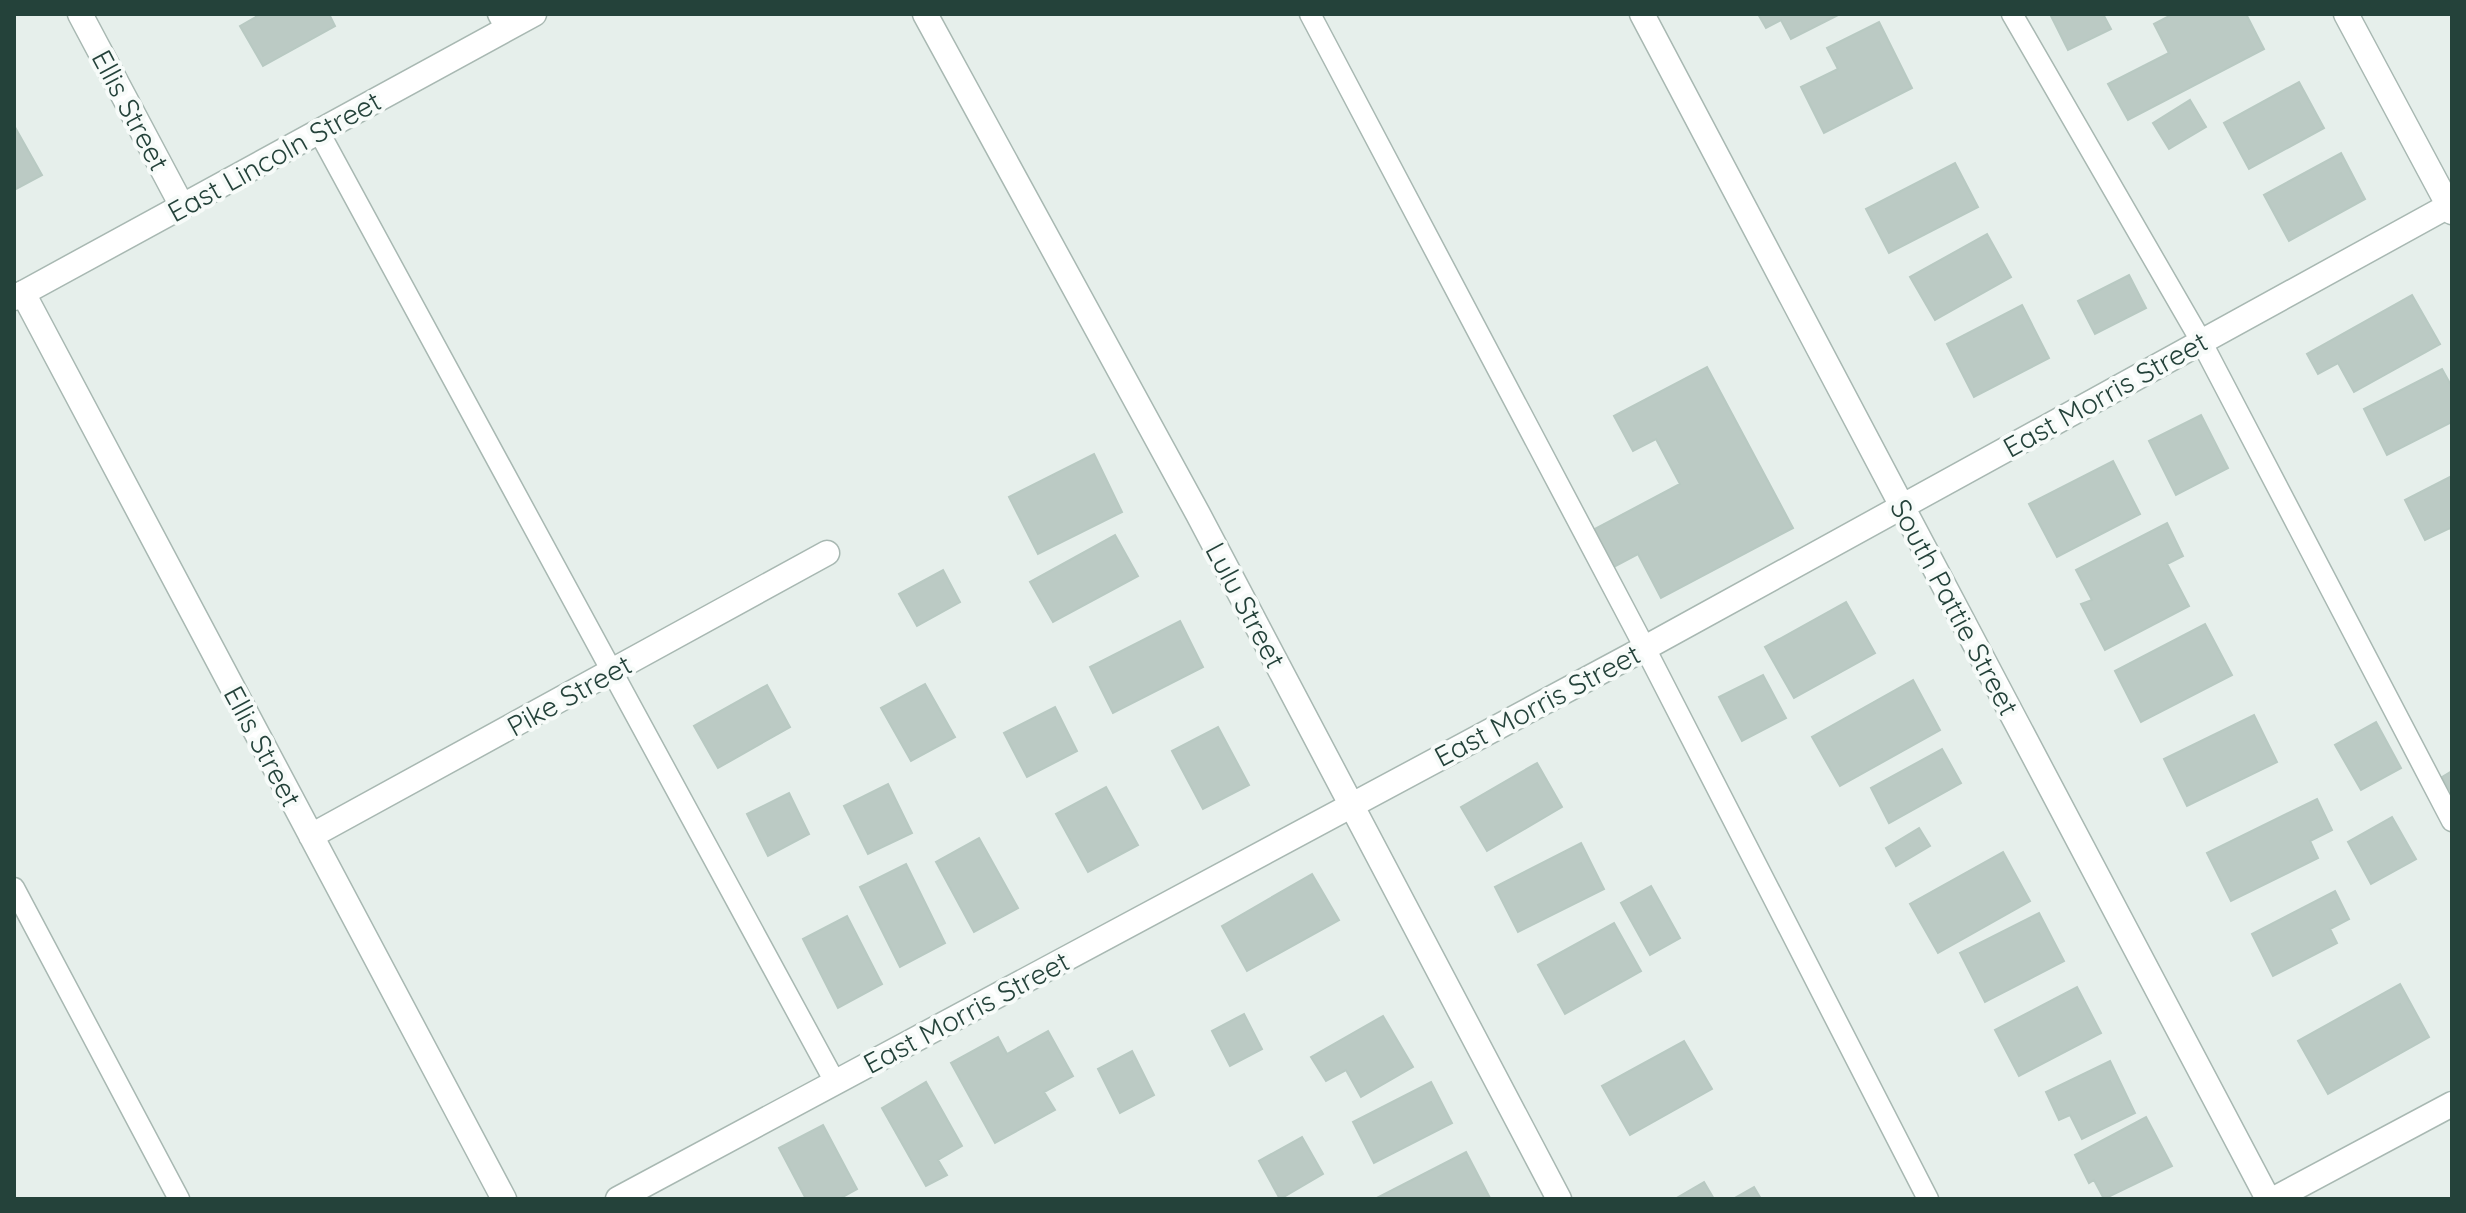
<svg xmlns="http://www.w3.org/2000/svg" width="2466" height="1213" font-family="Quicksand,sans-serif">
<rect width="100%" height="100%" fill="#e6efeb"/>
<path fill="#bbcac4" stroke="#b8c9c2" stroke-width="2" d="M 261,14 L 329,14 L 335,26 L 263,66 L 240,26 Z
M 1758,14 L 1840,14 L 1791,39 L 1781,20 L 1766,28 Z
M 2050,14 L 2103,14 L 2111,29 L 2068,50 Z
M 2173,14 L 2246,14 L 2264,49 L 2128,120 L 2108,84 L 2169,53 L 2154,24 Z
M 1879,22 L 1912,88 L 1824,133 L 1801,87 L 1838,69 L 1827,48 Z
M 2299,82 L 2324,128 L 2249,169 L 2224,123 Z
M 2190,100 L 2206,127 L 2169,149 L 2153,123 Z
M 16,129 L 42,175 L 14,190 L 14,131 Z
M 2341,153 L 2365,199 L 2289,241 L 2264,195 Z
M 1955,163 L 1978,207 L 1889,253 L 1866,209 Z
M 1987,234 L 2011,277 L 1935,320 L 1910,277 Z
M 2129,275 L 2146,308 L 2095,334 L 2078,301 Z
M 2412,295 L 2440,344 L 2354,392 L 2338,363 L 2318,374 L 2307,354 Z
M 2022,305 L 2049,358 L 1974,397 L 1947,344 Z
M 1707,367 L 1793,528 L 1661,598 L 1638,554 L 1612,568 L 1593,530 L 1680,484 L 1656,439 L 1633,451 L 1614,416 Z
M 2442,369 L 2452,387 L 2452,422 L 2387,455 L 2364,409 Z
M 2201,415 L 2228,468 L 2176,495 L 2149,441 Z
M 1094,454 L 1122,512 L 1038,554 L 1009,497 Z
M 2113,461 L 2140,514 L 2057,557 L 2029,504 Z
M 2452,476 L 2452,532 L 2450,528 L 2425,540 L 2405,500 Z
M 2167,523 L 2183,556 L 2167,564 L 2189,606 L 2105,650 L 2081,604 L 2092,600 L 2076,570 Z
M 1115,535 L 1138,576 L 1053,622 L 1030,582 Z
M 943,570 L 960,602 L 917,626 L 899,594 Z
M 1846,602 L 1875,653 L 1794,698 L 1765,647 Z
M 1180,621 L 1203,667 L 1113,713 L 1090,667 Z
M 2205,624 L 2232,675 L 2141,722 L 2115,671 Z
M 1763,675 L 1786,718 L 1742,741 L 1719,697 Z
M 1913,680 L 1940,730 L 1840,786 L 1812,737 Z
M 925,684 L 955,737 L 911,761 L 881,708 Z
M 767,685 L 790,727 L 718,768 L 694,726 Z
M 1055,707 L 1077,751 L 1027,777 L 1004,733 Z
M 2254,715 L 2277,762 L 2187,806 L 2164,759 Z
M 2376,722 L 2401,768 L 2361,790 L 2335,745 Z
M 1218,727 L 1249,785 L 1203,809 L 1172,751 Z
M 1942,749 L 1961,783 L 1889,823 L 1871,788 Z
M 1537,763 L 1562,807 L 1487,851 L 1461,807 Z
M 2452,771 L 2452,794 L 2442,777 Z
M 888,784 L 912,833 L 868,854 L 844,806 Z
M 1106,787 L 1138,845 L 1088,872 L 1056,814 Z
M 789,793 L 809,834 L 768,856 L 747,814 Z
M 2317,799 L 2332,830 L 2310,841 L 2318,858 L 2231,901 L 2207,853 Z
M 2392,817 L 2416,859 L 2371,884 L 2348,842 Z
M 1919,828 L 1930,846 L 1896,866 L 1886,848 Z
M 979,838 L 1018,908 L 974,932 L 936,862 Z
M 1581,843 L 1604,889 L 1518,932 L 1495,887 Z
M 2003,852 L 2030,901 L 1938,953 L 1910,904 Z
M 906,864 L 945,943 L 900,967 L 860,887 Z
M 1312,874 L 1339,920 L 1247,971 L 1222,926 Z
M 1651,886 L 1680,938 L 1650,955 L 1621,903 Z
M 2335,891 L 2349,919 L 2330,929 L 2337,943 L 2273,976 L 2252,934 Z
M 2039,913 L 2064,961 L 1985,1002 L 1960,953 Z
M 847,916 L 882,984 L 838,1008 L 803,939 Z
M 1614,923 L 1641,971 L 1565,1014 L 1538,965 Z
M 2400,984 L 2429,1037 L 2328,1094 L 2298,1041 Z
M 2077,987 L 2101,1033 L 2019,1076 L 1995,1030 Z
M 1244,1014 L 1262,1049 L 1230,1066 L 1212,1031 Z
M 1383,1016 L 1413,1067 L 1361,1097 L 1346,1070 L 1326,1081 L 1311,1057 Z
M 1048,1031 L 1073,1076 L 1044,1092 L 1055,1110 L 995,1143 L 951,1063 L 998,1037 L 1007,1054 Z
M 1684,1041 L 1712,1089 L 1630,1135 L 1602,1086 Z
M 1132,1051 L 1154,1095 L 1120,1113 L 1098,1069 Z
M 2110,1061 L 2135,1113 L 2082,1139 L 2070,1115 L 2059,1120 L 2046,1092 Z
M 926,1082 L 962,1146 L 938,1160 L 947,1175 L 926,1186 L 882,1108 Z
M 1431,1082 L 1452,1123 L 1374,1163 L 1353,1122 Z
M 2146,1117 L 2172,1166 L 2104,1199 L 2094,1180 L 2089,1183 L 2075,1155 Z
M 823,1125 L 857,1189 L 839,1199 L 806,1199 L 779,1148 Z
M 1302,1137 L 1323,1174 L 1280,1199 L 1259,1161 Z
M 1466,1152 L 1490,1198 L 1375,1199 Z
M 1704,1182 L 1714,1199 L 1675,1199 Z
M 1754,1187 L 1761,1199 L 1733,1199 Z"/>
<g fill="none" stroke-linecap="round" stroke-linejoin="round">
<defs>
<path id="service" d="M 498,14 L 506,29
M 1310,14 L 1645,648 L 1928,1199
M 2012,14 L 2201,341 L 2452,821
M 319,132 L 835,1082
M 14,888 L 179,1199"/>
<path id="minor" d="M 80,14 L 182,206
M 925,14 L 1198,514 L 1559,1199
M 1642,14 L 2268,1199
M 2346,14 L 2452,212
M 23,293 L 504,1199
M 311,836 L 827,553
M 618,1199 L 1645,648 L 2452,204
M 2274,1199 L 2452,1104"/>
<path id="tertiary" d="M 14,298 L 534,14"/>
</defs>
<use href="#service" stroke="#a8b8b2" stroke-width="23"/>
<use href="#minor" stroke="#a8b8b2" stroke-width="27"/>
<use href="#tertiary" stroke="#a8b8b2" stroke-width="27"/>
<use href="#service" stroke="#fff" stroke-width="20"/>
<use href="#minor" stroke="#fff" stroke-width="24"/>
<use href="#tertiary" stroke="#fff" stroke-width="24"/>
</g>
<g text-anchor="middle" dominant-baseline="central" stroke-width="8" stroke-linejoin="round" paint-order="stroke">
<g font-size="28" fill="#24423a" stroke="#f7fbf9">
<text transform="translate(131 110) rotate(62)">Ellis Street</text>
<text transform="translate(274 156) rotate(-29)">East Lincoln Street</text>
<text transform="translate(2105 394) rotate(-29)">East Morris Street</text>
<text transform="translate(1246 605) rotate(62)">Lulu Street</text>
<text transform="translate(1955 607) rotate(62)">South Pattie Street</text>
<text transform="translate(569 695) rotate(-29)">Pike Street</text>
<text transform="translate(1537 705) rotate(-28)">East Morris Street</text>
<text transform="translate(263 746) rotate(62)">Ellis Street</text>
<text transform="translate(966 1012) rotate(-28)">East Morris Street</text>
</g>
</g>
<rect width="2466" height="1213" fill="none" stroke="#24423a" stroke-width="32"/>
</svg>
